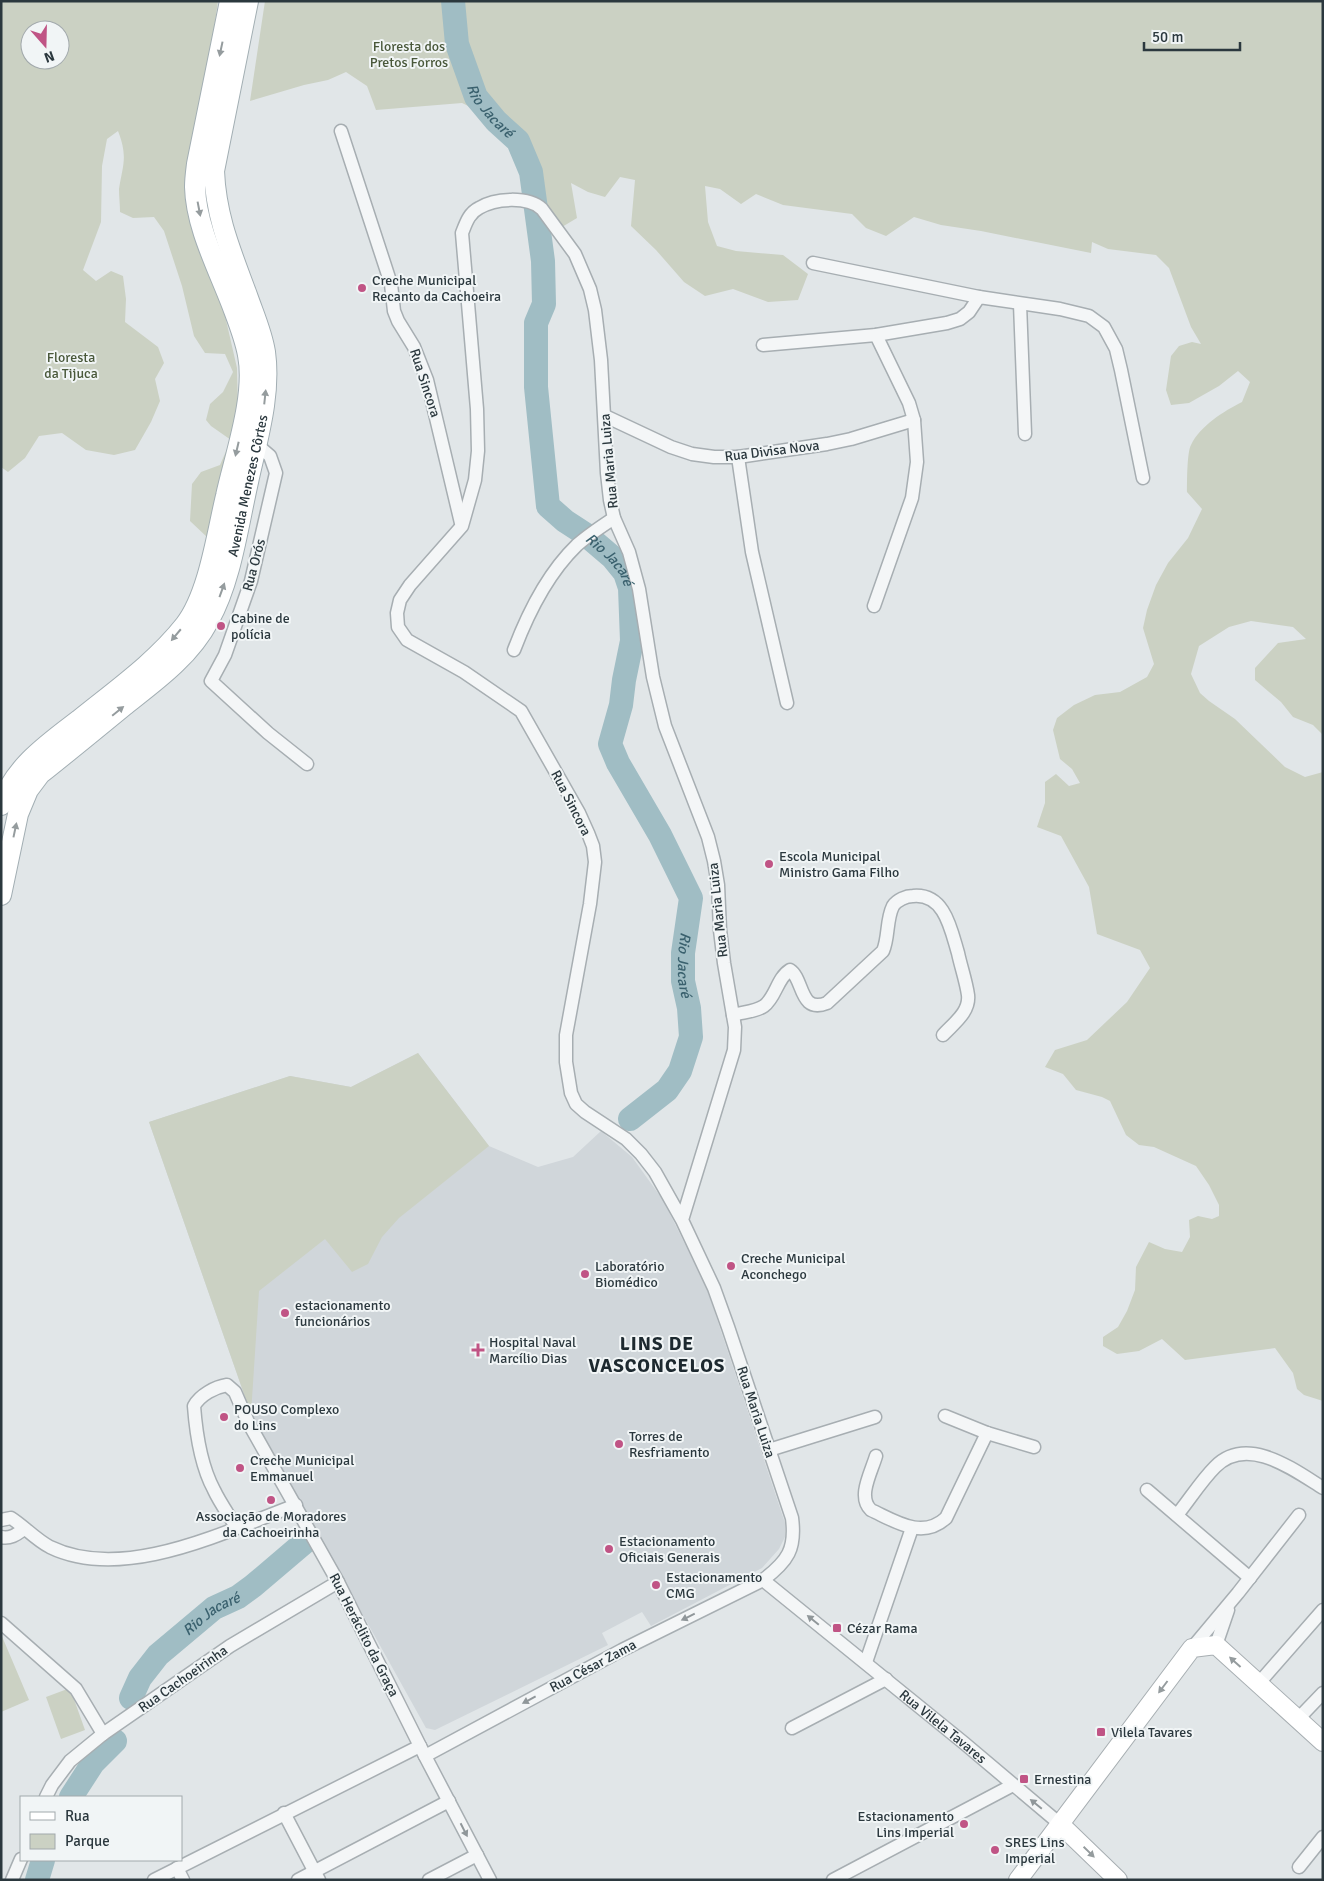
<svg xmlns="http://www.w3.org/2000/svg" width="1324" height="1881" font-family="Signika,sans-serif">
<rect width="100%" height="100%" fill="#e1e6e8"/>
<path fill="#d0d6da" d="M 418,1053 L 489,1146 L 538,1167 L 573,1157 L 601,1131 L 632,1157 L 663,1200 L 706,1286 L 785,1523 L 785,1537 L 779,1549 L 762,1568 L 651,1626 L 642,1612 L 602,1633 L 608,1645 L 435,1730 L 426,1728 L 251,1414 L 149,1122 L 290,1076 L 351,1087 Z"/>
<path fill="#cbd1c3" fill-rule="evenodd" d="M 1,1 L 218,1 L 190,197 L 218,285 L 237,368 L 238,411 L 208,538 L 190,521 L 192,484 L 201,472 L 220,465 L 231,440 L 211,426 L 206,420 L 210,404 L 223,392 L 233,372 L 225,354 L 205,353 L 194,336 L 182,286 L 164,231 L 154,217 L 133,218 L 120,212 C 120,205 119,196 119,189 C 123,164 128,157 118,131 L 107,139 L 102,166 L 101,222 L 83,270 L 96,281 L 111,271 L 123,276 L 126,299 L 125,322 L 158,347 L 164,363 L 155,379 L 160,401 L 151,422 L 135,450 L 114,455 L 86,450 L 62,433 L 39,436 L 25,458 L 8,472 L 1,467 ZM 30,30 L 60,30 L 60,60 L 30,60 Z
M 265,1 L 1323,1 L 1323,735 L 1313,725 L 1293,717 L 1281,702 L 1255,680 L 1255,668 L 1278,643 L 1306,639 L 1293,627 L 1251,621 L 1229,627 L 1199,646 L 1191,674 L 1200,693 L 1209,701 L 1235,719 L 1285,767 L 1305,777 L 1323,772 L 1323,1401 L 1304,1395 L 1297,1389 L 1293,1373 L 1275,1348 L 1185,1360 L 1162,1339 L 1139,1351 L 1117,1354 L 1103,1346 L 1103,1337 L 1118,1327 L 1127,1311 L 1135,1290 L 1136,1267 L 1149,1242 L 1165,1249 L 1182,1252 L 1190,1237 L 1189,1220 L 1198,1216 L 1212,1219 L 1219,1216 L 1219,1205 L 1209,1185 L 1196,1166 L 1154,1147 L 1139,1145 L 1126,1135 L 1110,1101 L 1102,1097 L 1076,1090 L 1063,1074 L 1045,1067 L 1055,1050 L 1087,1040 L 1127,1002 L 1150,968 L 1140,950 L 1097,934 L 1089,887 L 1061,836 L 1037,827 L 1045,803 L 1045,782 L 1056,774 L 1069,786 L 1080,783 L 1072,769 L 1060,759 L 1053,730 L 1057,718 L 1074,705 L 1095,695 L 1120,692 L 1147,677 L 1154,664 L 1143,628 L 1147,610 L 1156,585 L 1168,563 L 1188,538 L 1202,509 L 1187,492 C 1187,482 1187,452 1191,445 C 1200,426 1224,411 1242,402 L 1250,382 L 1238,371 L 1219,386 L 1189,403 L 1171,405 L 1166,390 L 1171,356 L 1179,346 L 1192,342 L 1201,344 L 1191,327 L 1169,268 L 1156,255 L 1108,249 L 1092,242 L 1091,253 L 981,231 L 941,225 L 914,217 L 886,236 L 866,228 L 852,214 L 783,205 L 756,194 L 741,204 L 720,189 L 705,186 L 708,222 L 717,246 L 736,251 L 783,255 L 808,274 L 798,300 L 768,302 L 733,289 L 705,296 L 684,282 L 656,250 L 631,226 L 635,180 L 620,177 L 605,197 L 588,192 L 571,183 L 577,218 L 562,227 L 526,189 L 521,141 L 495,119 L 462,103 L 376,110 L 367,86 L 346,72 L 328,80 L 304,85 L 250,101 Z
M 418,1053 L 489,1146 L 399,1218 L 382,1237 L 368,1264 L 352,1272 L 325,1239 L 259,1291 L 251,1414 L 149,1122 L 290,1076 L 351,1087 Z
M 1,1634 L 29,1700 L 1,1712 Z
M 70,1688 L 85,1730 L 61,1739 L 46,1697 Z"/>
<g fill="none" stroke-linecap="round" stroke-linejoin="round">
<g stroke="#a0bdc4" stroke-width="24">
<path id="s1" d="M 453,1 L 457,44 L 476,97 L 496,121 L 518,141 L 531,172 L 543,261 L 544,304 L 536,323 L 536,387 L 548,506 L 565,521 L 585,534 L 612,557 L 625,573 L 630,588 L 632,641 L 624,680 L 621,705 L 610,744 L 618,763 L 660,835 L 691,898 L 683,953 L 683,981 L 689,1008 L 691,1037 L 680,1071 L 667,1090 L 630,1119"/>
<path id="s2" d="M 131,1698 L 140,1678 L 158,1655 L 214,1608 L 238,1597 L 253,1586 L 306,1541"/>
<path d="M 71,1797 L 93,1763 L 115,1741"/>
<path d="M 37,1880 L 43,1860"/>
</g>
<defs>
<g id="street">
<path d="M 341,131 L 391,284 L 394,311 L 398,321 L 414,347 L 427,380 L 461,523"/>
<path d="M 813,263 L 979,297"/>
<path d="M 1020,304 L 1025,434"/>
<path d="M 763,345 L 876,335 L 947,323 L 960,319 L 969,312 L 979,297 L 1060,309 L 1089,316 L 1104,327 L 1116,349 L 1121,370 L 1143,478"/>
<path d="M 605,416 L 671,447 L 692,454 L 714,457 L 738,457 L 827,444 L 851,439 L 914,420"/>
<path d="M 256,444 L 270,456 L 276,473 L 251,581 L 225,655 L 211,681 L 268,733 L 307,764"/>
<path d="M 738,457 L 752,552 L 787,703"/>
<path d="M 874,606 L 912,498 L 917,462 L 914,420 L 909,403 L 876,335"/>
<path d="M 514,650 C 528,613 548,573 577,545 C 588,535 602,526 614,518"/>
<path d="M 733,1015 C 743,1012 755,1012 764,1006 C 776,997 777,978 790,970 C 804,979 799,1014 827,1003 L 883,951 C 889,937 886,920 893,906 C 897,900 906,896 913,896 C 945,893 951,930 958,953 C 961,967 966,981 968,995 C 970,1012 954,1023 943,1035"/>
<path d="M 945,1416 L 987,1433 L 1034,1447"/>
<path d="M 769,1450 L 875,1417"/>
<path d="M 876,1456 C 871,1473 857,1497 871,1510 C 895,1521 922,1540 946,1518 L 987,1433"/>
<path d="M 1147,1490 L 1250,1578"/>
<path d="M 1177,1515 C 1190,1499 1201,1481 1215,1467 C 1247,1434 1294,1470 1323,1488"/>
<path d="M 1,1520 L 11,1518 C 25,1527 35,1539 50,1547 C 124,1583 226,1531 296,1505"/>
<path d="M 236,1527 C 229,1515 220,1503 214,1490 C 201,1466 196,1433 194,1406 C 200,1395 215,1387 227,1385 L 235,1392 L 248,1422 L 338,1582 L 425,1756 L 490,1880"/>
<path d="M 1,1537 C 11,1539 17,1534 24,1529"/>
<path id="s3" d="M 763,1580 L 964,1743 L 1060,1824"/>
<path d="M 1,1623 L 76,1689 L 103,1734"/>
<path d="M 1216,1645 L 1228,1610"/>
<path d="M 1192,1648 L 1238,1593 L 1299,1515"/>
<path d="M 866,1662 L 912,1528"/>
<path d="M 1259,1683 L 1323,1610"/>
<path d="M 1297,1720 L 1323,1693"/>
<path d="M 792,1728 L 886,1679"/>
<path d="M 425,1756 L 622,1650 L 763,1580 C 788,1561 796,1549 792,1518 L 728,1327 L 714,1288 L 682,1220 L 655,1172 L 641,1154 L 626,1139 L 585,1112 L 576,1104 L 571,1093 L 566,1062 L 566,1035 L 590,904 L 595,862 L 593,846 L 588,833 L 579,813 L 521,711 L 464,672 L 407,640 L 398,627 L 397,613 L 400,600 L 410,585 L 462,526 L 475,480 L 478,451 L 477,409 L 462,233 C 466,223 469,213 479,208 C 495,198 528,196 542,209 L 575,254 L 590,289 L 595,310 L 601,360 L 607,473 L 610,500 L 614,518 L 629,552 L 639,589 L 653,677 L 665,726 L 708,837 L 714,861 L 718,885 L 720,930 L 724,963 L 735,1027 L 734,1050 L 682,1220"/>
<path d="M 46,1797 L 52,1785 L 70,1761 L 103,1734 L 230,1646 L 338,1582"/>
<path d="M 284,1813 L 319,1880"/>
<path d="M 1299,1867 L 1323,1837"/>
<path d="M 177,1868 L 183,1880"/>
<path d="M 12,1880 L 21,1859"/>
<path d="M 154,1880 L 420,1746"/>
<path d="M 298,1880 L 449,1801"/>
<path d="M 429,1880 L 477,1855"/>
<path d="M 833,1880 L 1013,1785"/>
</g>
<path id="secondary" d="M 1060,1824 L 1118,1880
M 1018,1880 L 1192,1648 L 1216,1645 L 1323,1742"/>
<g id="primary">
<path d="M 1,805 C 14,767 49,743 79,720 C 116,690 156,662 185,625 C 209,594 217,533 226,496 C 235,455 256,396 248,355 C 245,338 238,321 232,305 C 218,268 196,227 195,187 C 195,179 196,172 197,164 L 230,1"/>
<path id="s4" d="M 1,895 L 18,814 L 28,790 L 40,774 C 69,751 97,728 125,705 C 157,680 190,656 209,620 C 231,581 238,526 248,482 C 257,440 271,395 265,352 C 262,333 254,315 248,298 C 232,254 216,219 214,171 L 248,1"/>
</g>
</defs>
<use href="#street" stroke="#a7aeb2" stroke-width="15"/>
<use href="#secondary" stroke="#a7aeb2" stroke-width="20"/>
<use href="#primary" stroke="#a2aeb3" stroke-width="22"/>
<use href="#street" stroke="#f4f6f7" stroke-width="12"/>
<use href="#secondary" stroke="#fff" stroke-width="18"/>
<use href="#primary" stroke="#fff" stroke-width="20"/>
</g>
<defs><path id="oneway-solid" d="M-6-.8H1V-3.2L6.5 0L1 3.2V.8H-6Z" transform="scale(1.25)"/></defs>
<g fill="#959c9e">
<use href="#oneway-solid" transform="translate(221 49) rotate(102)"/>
<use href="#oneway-solid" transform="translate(199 209) rotate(79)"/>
<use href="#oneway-solid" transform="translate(265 397) rotate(-84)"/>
<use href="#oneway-solid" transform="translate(237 449) rotate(103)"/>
<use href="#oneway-solid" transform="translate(222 590) rotate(-70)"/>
<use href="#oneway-solid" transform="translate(176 635) rotate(130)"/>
<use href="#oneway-solid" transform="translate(118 711) rotate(-39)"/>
<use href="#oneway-solid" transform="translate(15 830) rotate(-78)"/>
<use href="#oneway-solid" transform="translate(1235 1662) rotate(-138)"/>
<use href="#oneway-solid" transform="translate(1163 1687) rotate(127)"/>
<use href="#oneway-solid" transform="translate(1089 1852) rotate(44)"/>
</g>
<g fill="#90979a">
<use href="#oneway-solid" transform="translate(688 1617) rotate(154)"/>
<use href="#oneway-solid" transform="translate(813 1620) rotate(-141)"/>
<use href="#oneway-solid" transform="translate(529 1700) rotate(152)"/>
<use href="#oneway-solid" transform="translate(1036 1804) rotate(-141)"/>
<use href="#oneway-solid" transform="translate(464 1830) rotate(63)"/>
</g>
<g fill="#c05485" stroke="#f1f5f6" stroke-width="2">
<circle cx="362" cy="288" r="5"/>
<circle cx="221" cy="626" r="5"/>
<circle cx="769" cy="864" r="5"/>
<circle cx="731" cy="1266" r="5"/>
<circle cx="585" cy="1274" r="5"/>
<circle cx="285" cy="1313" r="5"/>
<path d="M475.5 1342.5h5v5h5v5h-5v5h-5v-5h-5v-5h5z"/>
<circle cx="224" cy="1417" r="5"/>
<circle cx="619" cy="1444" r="5"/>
<circle cx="240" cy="1468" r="5"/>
<circle cx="271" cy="1500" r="5"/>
<circle cx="609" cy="1549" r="5"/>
<circle cx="656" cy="1585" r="5"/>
<rect x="832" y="1623" width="10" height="10" rx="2.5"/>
<rect x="1096" y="1727" width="10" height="10" rx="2.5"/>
<rect x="1019" y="1774" width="10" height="10" rx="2.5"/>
<circle cx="964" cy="1824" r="5"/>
<circle cx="995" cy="1850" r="5"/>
</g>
<g text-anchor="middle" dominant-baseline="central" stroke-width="4" stroke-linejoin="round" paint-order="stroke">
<g font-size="14" fill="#49583a" stroke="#f1f5f6">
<text x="409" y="46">Floresta dos<tspan x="409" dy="16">Pretos Forros</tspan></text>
<text x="71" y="357">Floresta<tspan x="71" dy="16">da Tijuca</tspan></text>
</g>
<g font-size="14" fill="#2b383e" stroke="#f1f5f6" text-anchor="start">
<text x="372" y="280">Creche Municipal<tspan x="372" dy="16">Recanto da Cachoeira</tspan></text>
<text x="231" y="618">Cabine de<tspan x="231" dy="16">polícia</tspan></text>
<text x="779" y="856">Escola Municipal<tspan x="779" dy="16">Ministro Gama Filho</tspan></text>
<text x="741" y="1258">Creche Municipal<tspan x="741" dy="16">Aconchego</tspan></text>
<text x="595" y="1266">Laboratório<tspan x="595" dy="16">Biomédico</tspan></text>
<text x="295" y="1305">estacionamento<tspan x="295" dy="16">funcionários</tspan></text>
<text x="489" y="1342">Hospital Naval<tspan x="489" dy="16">Marcílio Dias</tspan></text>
<text x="234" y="1409">POUSO Complexo<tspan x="234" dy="16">do Lins</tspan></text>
<text x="629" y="1436">Torres de<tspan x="629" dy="16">Resfriamento</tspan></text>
<text x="250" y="1460">Creche Municipal<tspan x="250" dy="16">Emmanuel</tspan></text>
<text x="271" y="1516" text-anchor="middle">Associação de Moradores<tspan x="271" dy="16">da Cachoeirinha</tspan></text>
<text x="619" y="1541">Estacionamento<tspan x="619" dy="16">Oficiais Generais</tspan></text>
<text x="666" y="1577">Estacionamento<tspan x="666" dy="16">CMG</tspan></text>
<text x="847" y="1628">Cézar Rama</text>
<text x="1111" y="1732">Vilela Tavares</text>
<text x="1034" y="1779">Ernestina</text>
<text x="954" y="1816" text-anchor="end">Estacionamento<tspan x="954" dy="16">Lins Imperial</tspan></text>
<text x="1005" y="1842">SRES Lins<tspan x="1005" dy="16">Imperial</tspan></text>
</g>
<g font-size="14" fill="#2b383e" stroke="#f1f5f6">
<text transform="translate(425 383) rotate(72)">Rua Sincora</text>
<text transform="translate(772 451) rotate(-7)">Rua Divisa Nova</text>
<text transform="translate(609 461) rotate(-95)">Rua Maria Luiza</text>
<text stroke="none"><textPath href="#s4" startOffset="499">Avenida Menezes Côrtes</textPath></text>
<text transform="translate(254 565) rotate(-75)">Rua Orós</text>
<text transform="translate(571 803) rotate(63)">Rua Sincora</text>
<text transform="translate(718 910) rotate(-96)">Rua Maria Luiza</text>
<text transform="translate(756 1412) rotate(72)">Rua Maria Luiza</text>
<text transform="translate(364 1635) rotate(63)">Rua Heráclito da Graça</text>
<text transform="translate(593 1666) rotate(-28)">Rua César Zama</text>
<text transform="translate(183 1679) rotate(-35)">Rua Cachoeirinha</text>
<text stroke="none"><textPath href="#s3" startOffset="232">Rua Vilela Tavares</textPath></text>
</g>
<g font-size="15" font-style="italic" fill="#3a616e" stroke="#f1f5f6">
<text stroke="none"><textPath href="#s1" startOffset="119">Rio Jacaré</textPath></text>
<text stroke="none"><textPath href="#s1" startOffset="614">Rio Jacaré</textPath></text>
<text stroke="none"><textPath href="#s1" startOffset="1050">Rio Jacaré</textPath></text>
<text stroke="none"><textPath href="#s2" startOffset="119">Rio Jacaré</textPath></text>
</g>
<g font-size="19" font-weight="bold" letter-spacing="1" fill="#1d292f" stroke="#f1f5f6">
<text x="657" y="1344">LINS DE<tspan x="657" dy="22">VASCONCELOS</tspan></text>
</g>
</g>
<rect width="1324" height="1881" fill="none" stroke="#2b383e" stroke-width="5"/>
<rect x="20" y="1796" width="162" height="65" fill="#f1f5f6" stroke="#a2a9ac"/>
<rect x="30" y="1812" width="25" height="8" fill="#ffffff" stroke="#a2a9ac"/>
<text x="65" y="1821" font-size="15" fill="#2b383e">Rua</text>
<rect x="30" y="1834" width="25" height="15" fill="#cbd1c3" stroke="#a2a9ac"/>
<text x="65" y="1846" font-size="15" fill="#2b383e">Parque</text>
<g transform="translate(45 45) rotate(160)"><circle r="24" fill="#f1f5f6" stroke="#a2a9ac"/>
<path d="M0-4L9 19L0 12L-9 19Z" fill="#c05485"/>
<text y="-8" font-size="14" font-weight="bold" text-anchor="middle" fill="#2b383e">N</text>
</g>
<path d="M1144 42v8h96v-8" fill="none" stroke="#2b383e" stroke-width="2.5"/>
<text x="1152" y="42" font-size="15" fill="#2b383e" stroke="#f1f5f6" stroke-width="4" paint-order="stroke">50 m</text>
</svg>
